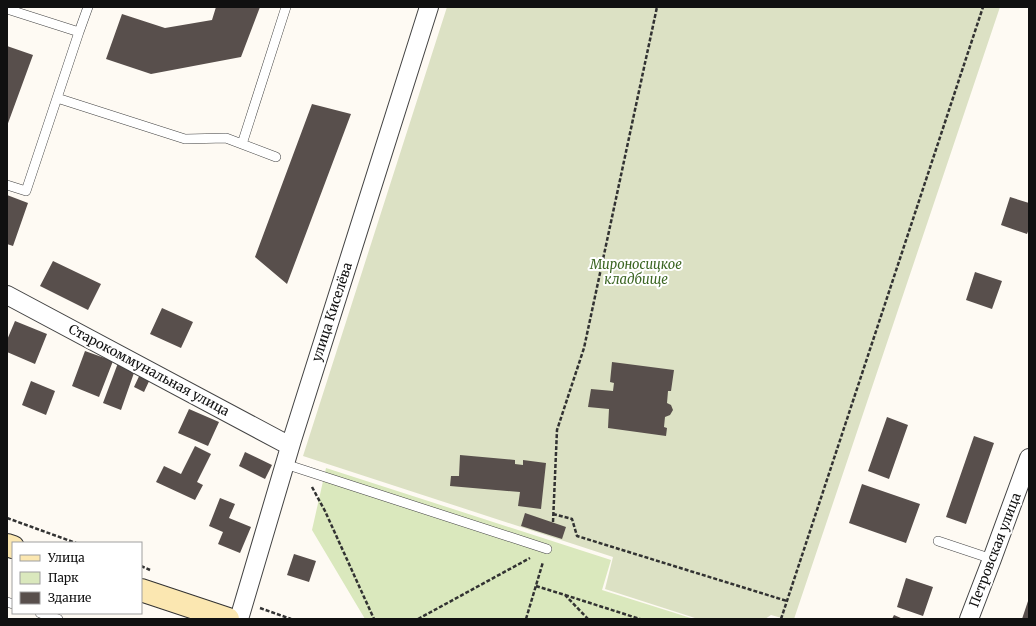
<svg xmlns="http://www.w3.org/2000/svg" width="1036" height="626" font-family="Merriweather,serif">
<rect width="100%" height="100%" fill="#fefaf3"/>
<path fill="#dae8bd" d="M 326,468 L 611,560 L 602,590 L 694,619 L 365,619 L 312,530 Z"/>
<path fill="#dce1c4" d="M 447,7 L 1000,7 L 794,619 L 785,619 L 771,615 L 765,619 L 698,619 L 605,589 L 613,557 L 303,456 Z"/>
<path fill="#584f4c" d="M 216,7 L 260,7 L 241,57 L 151,74 L 106,59 L 122,14 L 165,28 L 212,20 Z
M 7,46 L 33,55 L 7,126 Z
M 312,104 L 351,114 L 287,284 L 255,257 Z
M 7,195 L 28,203 L 13,246 L 7,244 Z
M 1010,197 L 1029,203 L 1029,229 L 1027,234 L 1001,225 Z
M 53,261 L 101,284 L 88,310 L 40,286 Z
M 975,272 L 1002,281 L 992,309 L 966,300 Z
M 162,308 L 193,322 L 181,348 L 150,334 Z
M 15,321 L 47,334 L 35,364 L 7,352 L 7,340 Z
M 85,351 L 113,361 L 99,397 L 72,386 Z
M 612,362 L 674,370 L 671,391 L 668,391 L 667,403 L 671,405 L 673,410 L 670,415 L 665,417 L 664,427 L 667,428 L 666,436 L 608,428 L 609,409 L 588,407 L 591,389 L 613,391 L 614,383 L 610,382 Z
M 118,363 L 135,370 L 121,410 L 103,403 Z
M 141,372 L 151,377 L 144,392 L 134,387 Z
M 31,381 L 55,391 L 46,415 L 22,405 Z
M 189,409 L 219,422 L 208,446 L 178,433 Z
M 887,417 L 908,425 L 889,479 L 868,471 Z
M 974,436 L 994,443 L 966,524 L 946,517 Z
M 195,446 L 211,454 L 197,482 L 203,485 L 195,500 L 156,482 L 164,466 L 181,474 Z
M 245,452 L 272,465 L 265,479 L 239,466 Z
M 460,455 L 515,460 L 515,464 L 523,465 L 523,460 L 546,463 L 541,509 L 518,506 L 520,492 L 450,486 L 451,476 L 459,476 Z
M 862,484 L 920,504 L 906,543 L 849,523 Z
M 220,498 L 235,504 L 229,518 L 251,527 L 240,553 L 218,544 L 223,532 L 209,526 Z
M 525,513 L 566,527 L 562,539 L 521,526 Z
M 294,554 L 316,561 L 309,582 L 287,575 Z
M 906,578 L 933,587 L 923,616 L 897,607 Z
M 1029,598 L 1029,619 L 1022,619 Z
M 894,615 L 903,619 L 892,619 Z"/>
<g fill="none" stroke-linecap="round" stroke-linejoin="round">
<defs>
<path id="lane" d="M 7,9 L 79,32 L 88,7
M 57,98 L 185,139 L 226,138 L 276,157
M 242,144 L 286,7
M 7,185 L 26,191 L 79,32
M 285,464 L 547,549
M 938,541 L 992,559
M 7,602 L 13,604
M 40,613 L 58,619"/>
<path id="street" d="M 7,295 L 290,446
M 239,619 L 292,440 L 429,7
M 969,619 L 992,559 L 1029,458"/>
<path id="secondary" d="M 7,545 L 13,547
M 141,590 L 228,619"/>
</defs>
<use href="#lane" stroke="#434343" stroke-width="10"/>
<use href="#street" stroke="#434343" stroke-width="20"/>
<use href="#secondary" stroke="#323232" stroke-width="24"/>
<path stroke="#323232" stroke-width="2.5" stroke-dasharray="4 2" stroke-linecap="butt" d="M 312,487 L 325,511 L 374,619
M 553,514 L 572,519 L 577,536 L 787,601
M 7,518 L 76,543
M 553,522 L 557,430 L 584,348 L 657,7
M 141,566 L 150,570
M 536,586 L 565,595 L 588,619
M 565,595 L 640,619
M 260,608 L 291,619
M 418,619 L 530,558
M 526,619 L 543,562
M 781,619 L 983,7"/>
<use href="#lane" stroke="#fff" stroke-width="9"/>
<use href="#street" stroke="#fff" stroke-width="18"/>
<use href="#secondary" stroke="#fbe7b1" stroke-width="22"/>
</g>
<g text-anchor="middle" dominant-baseline="central" stroke-width="4" stroke-linejoin="round" paint-order="stroke">
<g font-size="13" font-style="italic" fill="#3b6522" stroke="#fff">
<text x="636" y="264">Мироносицкое<tspan x="636" dy="15">кладбище</tspan></text>
</g>
<g font-size="13" fill="#101010" stroke="#fff">
<text transform="translate(332 312) rotate(-72)">улица Киселёва</text>
<text transform="translate(149 370) rotate(28)">Старокоммунальная улица</text>
<text transform="translate(995 550) rotate(-69)">Петровская улица</text>
</g>
</g>
<rect width="1036" height="626" fill="none" stroke="#101010" stroke-width="16"/>
<rect x="12" y="542" width="130" height="72" fill="#ffffff" stroke="#9f9f9f"/>
<rect x="20" y="555" width="20" height="6" fill="#fbe7b1" stroke="#9f9f9f"/>
<text x="48" y="562" font-size="12" fill="#101010">Улица</text>
<rect x="20" y="572" width="20" height="12" fill="#dae8bd" stroke="#9f9f9f"/>
<text x="48" y="582" font-size="12" fill="#101010">Парк</text>
<rect x="20" y="592" width="20" height="12" fill="#584f4c" stroke="#9f9f9f"/>
<text x="48" y="602" font-size="12" fill="#101010">Здание</text>
</svg>
